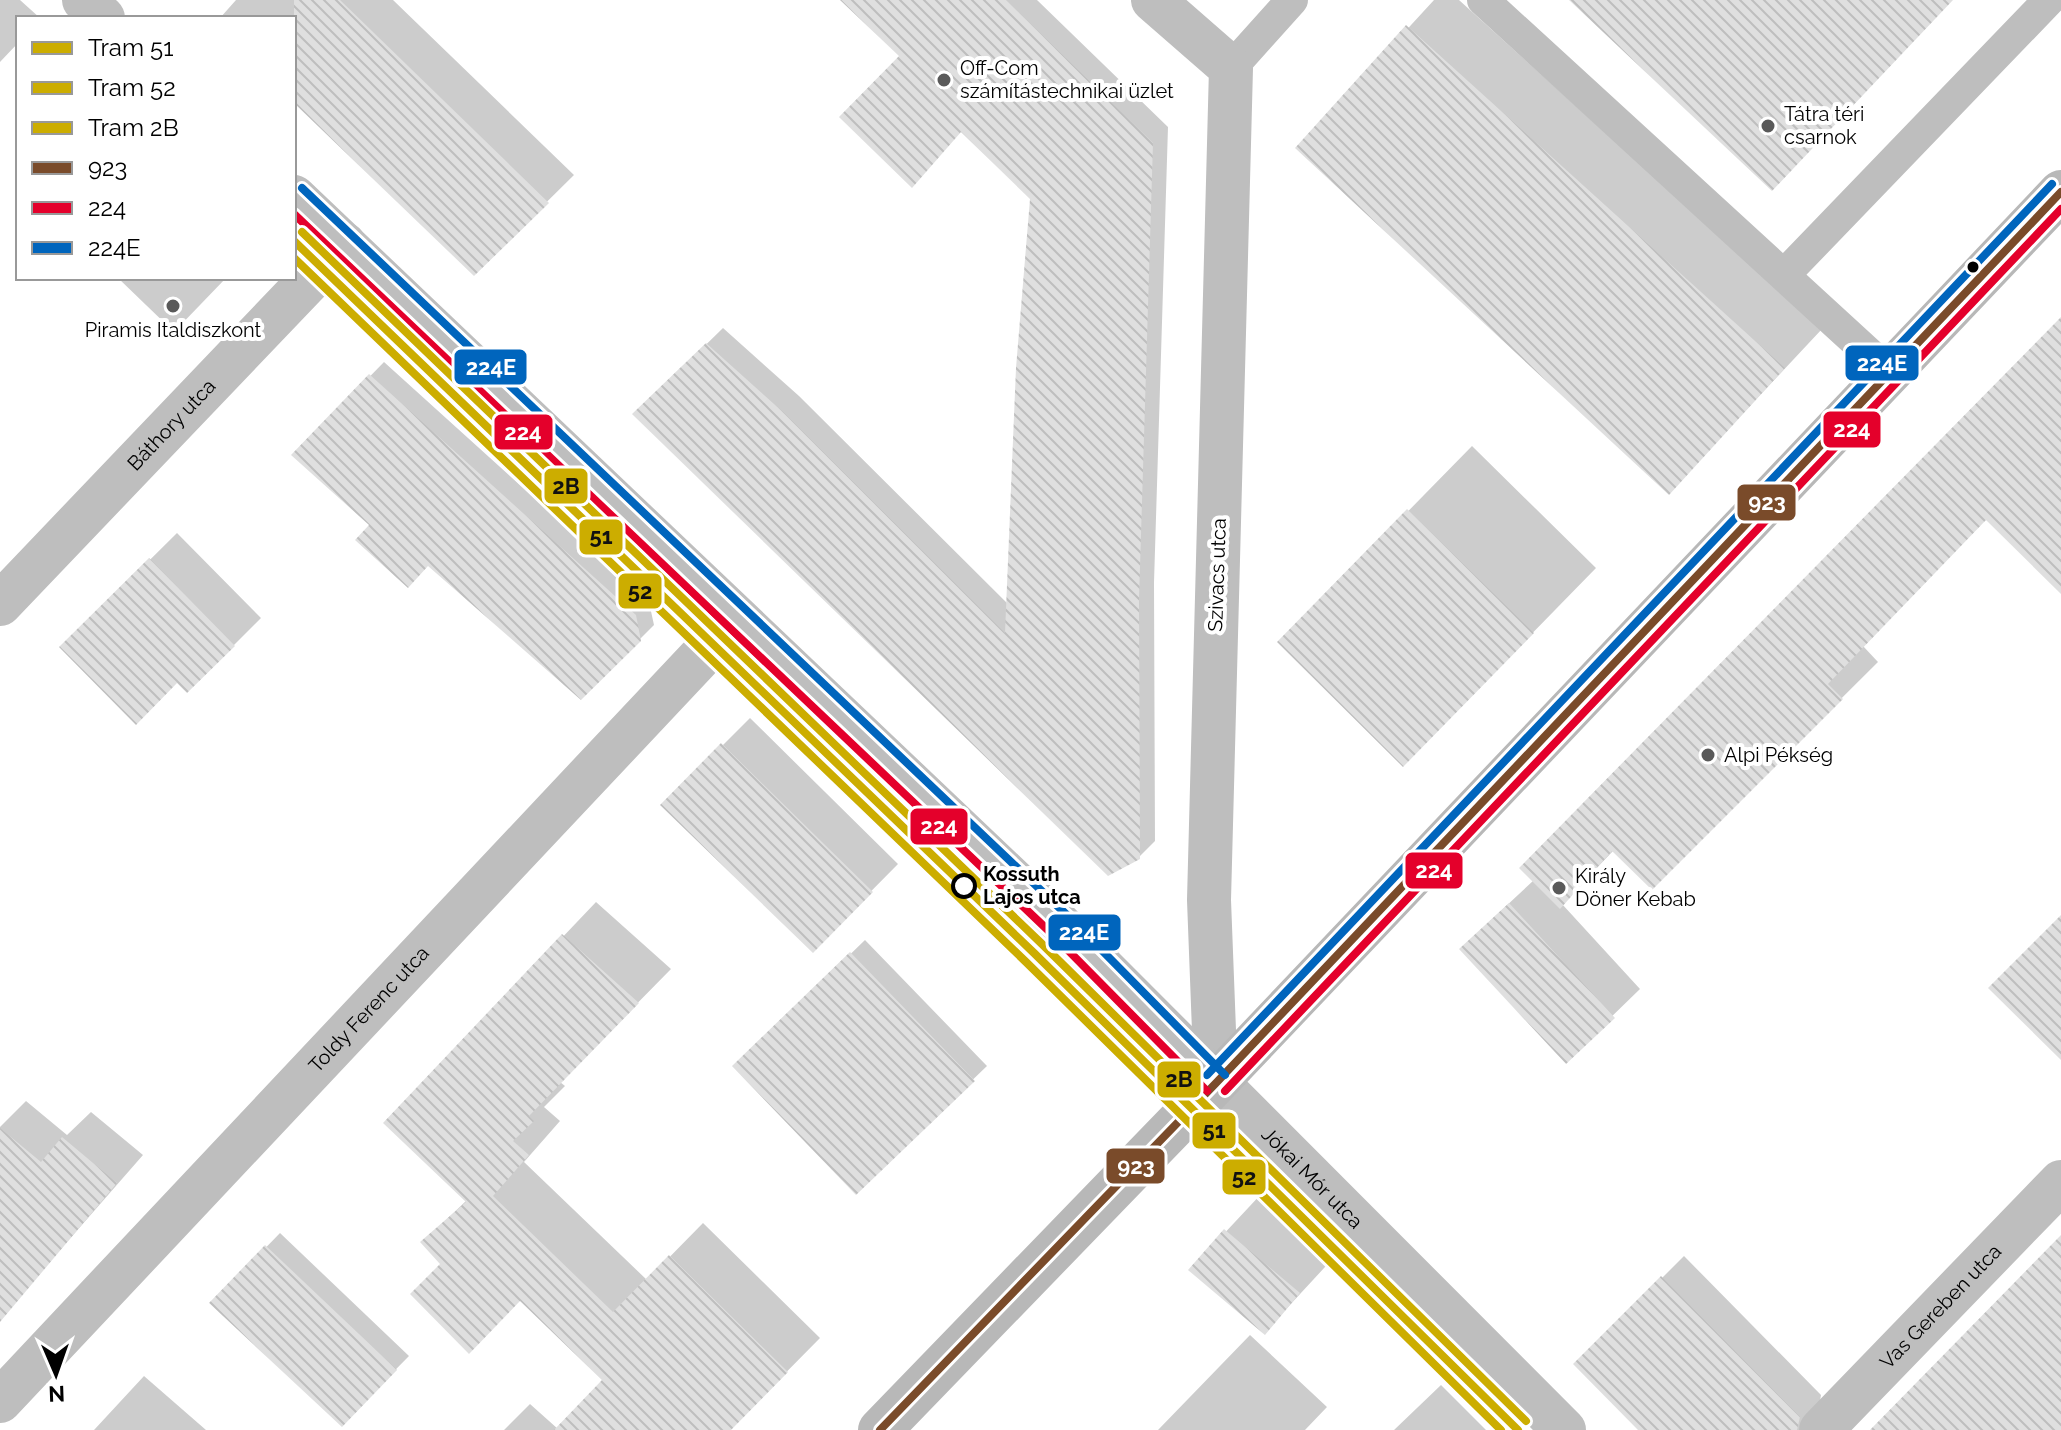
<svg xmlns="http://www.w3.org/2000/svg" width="2061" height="1430" font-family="Raleway,sans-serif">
<defs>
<pattern id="building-back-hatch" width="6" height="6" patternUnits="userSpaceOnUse" patternTransform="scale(2)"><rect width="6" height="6" fill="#dfdfdf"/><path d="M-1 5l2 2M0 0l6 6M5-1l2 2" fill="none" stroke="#bebebe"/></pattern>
</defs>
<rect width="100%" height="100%" fill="#fff"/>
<path fill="#0003" d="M 0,0 L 20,0 L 40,18 L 18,18 L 18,43 L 0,62 Z
M 236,0 L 393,0 L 574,175 L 474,274 L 294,100 L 294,18 L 220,18 Z
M 843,0 L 1037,0 L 1168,127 L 1154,583 L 1155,841 L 1138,858 L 635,414 L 723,328 L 799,396 L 1009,605 L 1032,199 L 902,56 Z
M 1434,0 L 1459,0 L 1822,329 L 1669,492 L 1298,148 Z
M 118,278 L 226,278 L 174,332 Z
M 2061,320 L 2061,591 L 1987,517 L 1863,646 L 1878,662 L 1652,887 L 1614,850 L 1562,904 L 1640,989 L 1566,1061 L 1489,922 L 1534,880 Z
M 384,362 L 649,602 L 654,625 L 581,698 L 429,564 L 372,525 L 294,454 Z
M 1472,446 L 1596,568 L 1467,700 L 1280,642 Z
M 177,533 L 261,618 L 234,645 L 187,690 L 177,681 L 62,647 Z
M 750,718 L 898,864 L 813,950 L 663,805 Z
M 596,902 L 671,969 L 560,1082 L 565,1086 L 544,1107 L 560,1121 L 524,1162 L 647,1280 L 703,1223 L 820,1338 L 729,1430 L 504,1430 L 530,1404 L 558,1429 L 605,1380 L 521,1298 L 442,1264 L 423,1242 L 467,1200 L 386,1123 Z
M 865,940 L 987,1066 L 856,1192 L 735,1066 Z
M 26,1101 L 67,1135 L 91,1112 L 143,1155 L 18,1298 L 0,1283 L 0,1127 Z
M 1263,1192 L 1337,1254 L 1265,1332 L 1191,1269 Z
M 280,1233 L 409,1356 L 342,1424 L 212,1303 Z
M 1684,1256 L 1821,1395 L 1818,1414 L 1832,1430 L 1640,1430 L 1576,1364 Z
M 1250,1335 L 1327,1407 L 1305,1430 L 1158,1430 Z
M 144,1376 L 206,1430 L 94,1430 Z
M 1441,1385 L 1486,1430 L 1394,1430 Z"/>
<path fill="url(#building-back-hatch)" d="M 294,0 L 340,0 L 549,203 L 474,276 L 294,103 Z
M 840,0 L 1006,0 L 1153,143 L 1139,600 L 1140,859 L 1108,876 L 632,414 L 706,343 L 783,412 L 1005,633 L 1016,368 L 1030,199 L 961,132 L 912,188 L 839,117 L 899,56 Z
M 1569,0 L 1953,0 L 1772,191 Z
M 1406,25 L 1785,368 L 1669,495 L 1295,148 Z
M 2061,317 L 2061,594 L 1986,520 L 1828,684 L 1843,699 L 1652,890 L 1612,851 L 1560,909 L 1519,868 Z
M 369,374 L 636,615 L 641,641 L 581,700 L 428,566 L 408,588 L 355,540 L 369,525 L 291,455 Z
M 1407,509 L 1534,633 L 1403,767 L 1277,642 Z
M 149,558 L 235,646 L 187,693 L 177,683 L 136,725 L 59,647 Z
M 721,743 L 873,892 L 813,953 L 660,805 Z
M 1509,903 L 1615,1018 L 1566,1064 L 1459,949 Z
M 2061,915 L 2061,1060 L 1988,988 Z
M 562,934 L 639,1003 L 529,1116 L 534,1121 L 513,1141 L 529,1155 L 493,1196 L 613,1312 L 669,1255 L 788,1372 L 731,1430 L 554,1430 L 602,1380 L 520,1301 L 469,1354 L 410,1294 L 440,1264 L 420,1242 L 466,1202 L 383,1123 Z
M 850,952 L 975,1081 L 856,1195 L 732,1066 Z
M 0,1128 L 41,1162 L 62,1137 L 117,1183 L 0,1322 Z
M 1224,1229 L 1300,1293 L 1265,1335 L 1188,1270 Z
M 2061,1235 L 2061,1430 L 1870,1430 Z
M 265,1245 L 397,1370 L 342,1427 L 209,1303 Z
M 1661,1276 L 1800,1417 L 1797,1430 L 1638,1430 L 1573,1364 Z"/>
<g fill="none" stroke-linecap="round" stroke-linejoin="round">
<path stroke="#bebebe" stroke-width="32" d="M 1483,0 L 1888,371
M 1231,68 L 1292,0
M 1784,275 L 2049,0"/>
<g stroke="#bebebe" stroke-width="44">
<path d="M 84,0 L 103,18"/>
<path d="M 1153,0 L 1231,68 L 1209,900 L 1216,1083"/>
<path id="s1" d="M 294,197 L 1060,925 L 1564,1430"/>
<path id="s2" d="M 0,604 L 344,244"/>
<path id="s3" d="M 0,1401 L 736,619"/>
<path id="s4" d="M 1821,1430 L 2061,1182"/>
</g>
<path stroke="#b8b8b8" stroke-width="44" d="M 880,1430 L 1216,1083 L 2061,192"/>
<defs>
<path id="bus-1" d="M 880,1430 L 1216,1083 L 2061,192"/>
<path id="bus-2" d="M 294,214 L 1052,934 L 1207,1091
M 1225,1091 L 2061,209"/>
<path id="bus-3" d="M 302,188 L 1068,916 L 1225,1075
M 1207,1075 L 2052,184"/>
</defs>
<use href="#bus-1" stroke="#fff" stroke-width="14"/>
<use href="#bus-2" stroke="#fff" stroke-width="14"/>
<use href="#bus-3" stroke="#fff" stroke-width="14"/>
<use href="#bus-1" stroke="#7a4b2a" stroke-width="8"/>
<use href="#bus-2" stroke="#e4002b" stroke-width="8"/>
<use href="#bus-3" stroke="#0065bd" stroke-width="8"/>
<defs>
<path id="tram-1" d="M 294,241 L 1034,953 L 1518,1430"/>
<path id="tram-2" d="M 294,258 L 1026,962 L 1501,1430"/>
<path id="tram-3" d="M 302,232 L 1042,944 L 1526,1421"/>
</defs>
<use href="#tram-1" stroke="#fff" stroke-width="14"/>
<use href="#tram-2" stroke="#fff" stroke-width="14"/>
<use href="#tram-3" stroke="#fff" stroke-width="14"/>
<use href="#tram-1" stroke="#ccad00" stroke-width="8"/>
<use href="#tram-2" stroke="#ccad00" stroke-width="8"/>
<use href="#tram-3" stroke="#ccad00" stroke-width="8"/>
</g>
<g fill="#595959" stroke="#fff" stroke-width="3">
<circle cx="944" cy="80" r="8"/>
<circle cx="1768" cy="126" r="8"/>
<circle cx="173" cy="306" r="8"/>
<circle cx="1708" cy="755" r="8"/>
<circle cx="1559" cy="888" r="8"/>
</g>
<circle fill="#000" stroke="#fff" stroke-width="3" cx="1973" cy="267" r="7"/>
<circle fill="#fff" stroke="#000" stroke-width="4" cx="964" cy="886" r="11"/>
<g text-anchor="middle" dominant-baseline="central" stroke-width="8" stroke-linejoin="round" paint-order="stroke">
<g font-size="20" fill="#000" stroke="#fff" text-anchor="start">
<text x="960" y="68">Off-Com<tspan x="960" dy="23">számítástechnikai üzlet</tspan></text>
<text x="1784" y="114">Tátra téri<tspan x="1784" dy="23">csarnok</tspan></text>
<text x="173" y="330" text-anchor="middle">Piramis Italdiszkont</text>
<text x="1724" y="755">Alpi Pékség</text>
<text x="1575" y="876">Király<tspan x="1575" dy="23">Döner Kebab</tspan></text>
</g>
<g font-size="20" fill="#000" stroke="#fff">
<text stroke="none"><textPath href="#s2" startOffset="248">Báthory utca</textPath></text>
<text transform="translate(1217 575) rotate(-88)">Szivacs utca</text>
<text stroke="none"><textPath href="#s3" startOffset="538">Toldy Ferenc utca</textPath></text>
<text stroke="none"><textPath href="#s1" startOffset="1414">Jókai Mór utca</textPath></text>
<text stroke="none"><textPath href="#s4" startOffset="172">Vas Gereben utca</textPath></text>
</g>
<g font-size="20" font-weight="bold" fill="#000" stroke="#fff" text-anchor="start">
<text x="983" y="874">Kossuth<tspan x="983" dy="23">Lajos utca</tspan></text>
</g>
</g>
<g stroke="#fff" stroke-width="3">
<rect x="1844" y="344" width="76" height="38" rx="8" fill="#0065bd"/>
<rect x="453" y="348" width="75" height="38" rx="8" fill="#0065bd"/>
<rect x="1822" y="410" width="60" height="39" rx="8" fill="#e4002b"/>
<rect x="493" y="413" width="61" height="38" rx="8" fill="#e4002b"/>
<rect x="543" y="467" width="46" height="38" rx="8" fill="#ccad00"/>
<rect x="1736" y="483" width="61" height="39" rx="8" fill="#7a4b2a"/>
<rect x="578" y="518" width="46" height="38" rx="8" fill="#ccad00"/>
<rect x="617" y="572" width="46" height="38" rx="8" fill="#ccad00"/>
<rect x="909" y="807" width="60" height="39" rx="8" fill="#e4002b"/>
<rect x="1404" y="851" width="60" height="39" rx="8" fill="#e4002b"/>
<rect x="1047" y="913" width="75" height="39" rx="8" fill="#0065bd"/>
<rect x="1156" y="1060" width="46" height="39" rx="8" fill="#ccad00"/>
<rect x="1191" y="1111" width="46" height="39" rx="8" fill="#ccad00"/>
<rect x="1105" y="1147" width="61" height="38" rx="8" fill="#7a4b2a"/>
<rect x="1221" y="1158" width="46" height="38" rx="8" fill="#ccad00"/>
</g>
<g font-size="22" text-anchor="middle" font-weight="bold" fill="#fff">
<text x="1882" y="371">224E</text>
<text x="491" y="375">224E</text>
<text x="1852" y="437">224</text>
<text x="523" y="440">224</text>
<text x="1767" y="510">923</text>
<text x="939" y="834">224</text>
<text x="1434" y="878">224</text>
<text x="1084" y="940">224E</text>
<text x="1136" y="1174">923</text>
</g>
<g font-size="22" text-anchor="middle" font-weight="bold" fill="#111">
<text x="566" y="494">2B</text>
<text x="601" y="544">51</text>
<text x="640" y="599">52</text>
<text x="1179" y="1087">2B</text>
<text x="1214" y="1138">51</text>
<text x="1244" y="1185">52</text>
</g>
<rect x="16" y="16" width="280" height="264" fill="#ffffff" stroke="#999999" stroke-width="2"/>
<rect x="32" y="42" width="40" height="12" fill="#ccad00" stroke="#999999" stroke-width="2"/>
<text x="88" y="56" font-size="24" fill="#000000">Tram 51</text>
<rect x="32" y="82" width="40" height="12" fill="#ccad00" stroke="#999999" stroke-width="2"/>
<text x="88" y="96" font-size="24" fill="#000000">Tram 52</text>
<rect x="32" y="122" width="40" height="12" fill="#ccad00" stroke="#999999" stroke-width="2"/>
<text x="88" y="136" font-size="24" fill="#000000">Tram 2B</text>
<rect x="32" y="162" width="40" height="12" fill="#7a4b2a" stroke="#999999" stroke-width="2"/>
<text x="88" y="176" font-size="24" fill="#000000">923</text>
<rect x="32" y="202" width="40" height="12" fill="#e4002b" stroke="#999999" stroke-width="2"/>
<text x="88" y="216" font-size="24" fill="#000000">224</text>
<rect x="32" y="242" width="40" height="12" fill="#0065bd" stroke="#999999" stroke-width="2"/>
<text x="88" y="256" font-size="24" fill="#000000">224E</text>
<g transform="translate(56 1374) rotate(178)" stroke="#ffffff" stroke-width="6" paint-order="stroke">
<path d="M0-6L14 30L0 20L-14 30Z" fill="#000000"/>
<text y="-12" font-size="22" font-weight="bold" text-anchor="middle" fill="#000000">N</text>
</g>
</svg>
